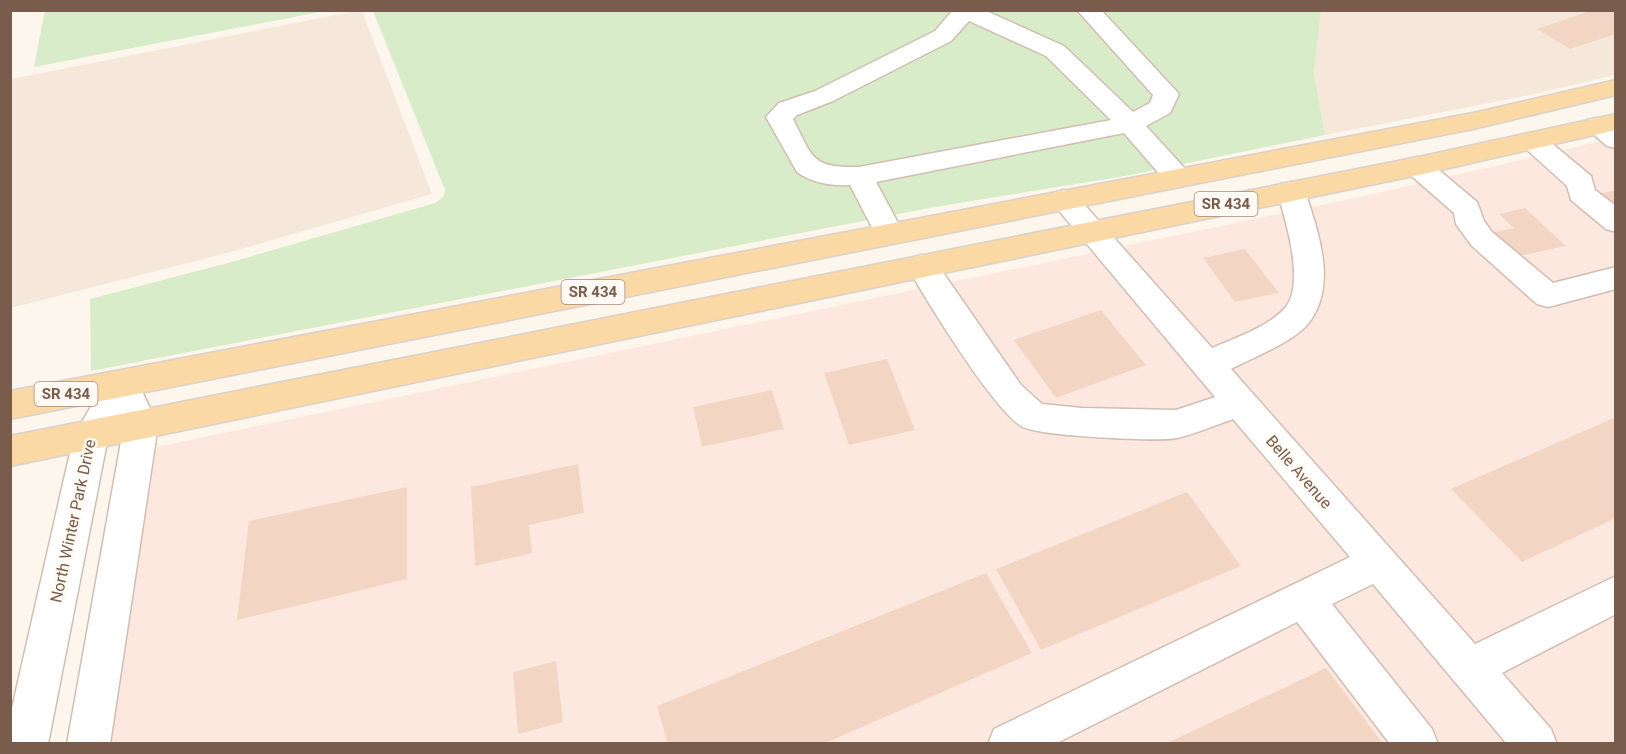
<svg xmlns="http://www.w3.org/2000/svg" width="1626" height="754" font-family="Roboto,sans-serif">
<rect width="100%" height="100%" fill="#fdf6ec"/>
<path fill="#f5e8da" d="M 356,11 L 362,11 L 432,194 L 227,253 L 11,308 L 11,79 Z
M 1321,11 L 1615,11 L 1615,75 L 1535,94 L 1325,135 L 1314,73 Z"/>
<path fill="#fde8e0" d="M 1615,138 L 1615,743 L 1560,743 L 1120,247 L 1365,196 Z
M 1092,253 L 1511,743 L 111,744 L 156,447 Z"/>
<path fill="#d8ecc9" d="M 45,10 L 325,10 L 325,11 L 34,67 Z
M 373,11 L 1321,11 L 1314,73 L 1325,135 L 1125,176 L 935,207 L 91,371 L 90,299 L 228,263 L 435,203 L 444,196 L 445,190 Z"/>
<path fill="#f3d5c3" d="M 1593,10 L 1616,10 L 1616,34 L 1570,49 L 1537,29 Z
M 1616,190 L 1616,214 L 1593,195 Z
M 1525,208 L 1566,246 L 1514,257 L 1490,233 L 1514,228 L 1499,214 Z
M 1245,249 L 1279,293 L 1235,302 L 1203,258 Z
M 1101,310 L 1146,365 L 1056,398 L 1014,340 Z
M 887,359 L 915,430 L 849,445 L 824,373 Z
M 772,390 L 784,429 L 702,447 L 693,407 Z
M 1616,417 L 1616,518 L 1522,562 L 1451,489 Z
M 578,464 L 584,513 L 529,525 L 532,553 L 475,566 L 471,487 Z
M 407,487 L 407,579 L 237,620 L 249,521 Z
M 1187,492 L 1241,566 L 1041,650 L 996,569 Z
M 986,573 L 1032,653 L 823,744 L 668,744 L 657,706 Z
M 556,661 L 563,722 L 518,734 L 513,672 Z
M 1326,668 L 1383,744 L 1165,744 Z"/>
<g fill="none" stroke-linecap="round" stroke-linejoin="round">
<defs>
<path id="minor" d="M 953,10 L 984,10 L 1064,46 L 1133,112 L 1150,103 L 1153,95 L 1077,10 L 1101,10 L 1179,94 L 1170,113 L 1146,126 L 1188,172 L 1192,178 L 1188,184 L 1178,187 L 1168,184 L 1124,133 L 876,182 L 904,234 L 899,241 L 889,244 L 879,241 L 850,185 C 831,186 812,183 797,172 L 766,117 L 779,103 L 815,91 L 935,31 ZM 969,21 L 1046,56 L 1111,120 L 859,167 C 811,168 813,158 793,119 L 797,115 L 833,101 L 951,41 Z
M 1597,118 L 1616,127 L 1616,148 L 1607,146 L 1584,126 L 1588,120 Z
M 1534,133 L 1543,136 L 1591,176 L 1595,190 L 1616,206 L 1616,232 L 1606,229 L 1571,200 L 1567,186 L 1525,148 L 1521,142 L 1525,136 Z
M 1417,157 L 1427,160 L 1477,202 L 1484,221 L 1492,232 L 1553,283 L 1616,267 L 1616,289 L 1548,307 L 1537,304 L 1472,246 L 1456,224 L 1454,213 L 1407,172 L 1403,166 L 1407,160 Z
M 1291,182 L 1301,184 L 1305,191 C 1318,232 1339,287 1307,325 C 1291,343 1252,358 1231,369 L 1475,644 L 1616,576 L 1616,614 L 1502,673 L 1551,729 L 1557,744 L 1507,744 L 1373,584 L 1332,604 L 1432,729 L 1438,744 L 1390,744 L 1297,622 L 1055,744 L 988,744 L 994,729 L 1350,557 L 1233,419 C 1215,425 1196,434 1177,438 C 1157,442 1040,436 1023,427 C 995,413 925,298 907,266 L 911,258 L 922,255 L 933,258 L 1021,385 L 1042,404 L 1082,408 L 1176,410 L 1215,397 L 1050,200 L 1054,193 L 1064,190 L 1074,193 L 1212,348 C 1235,338 1268,327 1285,308 C 1306,284 1285,218 1277,191 L 1281,184 Z
M 122,371 L 134,375 L 158,425 L 110,744 L 67,744 L 124,425 L 120,417 L 108,437 L 48,744 L 10,744 L 10,717 L 74,435 L 110,375 Z"/>
<path id="major" d="M 1616,80 L 1616,95 L 1473,129 L 10,419 L 10,391 L 1473,113 Z
M 1616,114 L 1616,130 L 1423,174 L 10,466 L 10,436 L 1423,156 Z"/>
</defs>
<use href="#minor" stroke="#d1beb0" stroke-width="3"/>
<use href="#major" stroke="#dad1cd" stroke-width="3"/>
<use href="#minor" fill="#fff" fill-rule="evenodd"/>
<use href="#major" fill="#fbd9a5" fill-rule="evenodd"/>
</g>
<g text-anchor="middle" dominant-baseline="central" stroke-width="5" stroke-linejoin="round" paint-order="stroke">
<g fill="#fffaf3" stroke="#a28b7f" stroke-width="1.5">
<rect x="1194.5" y="192" width="63" height="24" rx="4.5"/>
<rect x="561.5" y="280" width="63" height="24" rx="4.5"/>
<rect x="34.5" y="382" width="63" height="24" rx="4.5"/>
</g>
<g font-size="15" font-weight="bold" fill="#7a5c4d">
<text x="1226" y="204">SR 434</text>
<text x="593" y="292">SR 434</text>
<text x="66" y="394">SR 434</text>
</g>
<g font-size="16" fill="#7a5c4d" stroke="#fffaf3">
<text transform="translate(1299 472) rotate(49)">Belle Avenue</text>
<text transform="translate(73 521) rotate(-78)">North Winter Park Drive</text>
</g>
</g>
<rect width="1626" height="754" fill="none" stroke="#7a5c4d" stroke-width="24"/>
</svg>
